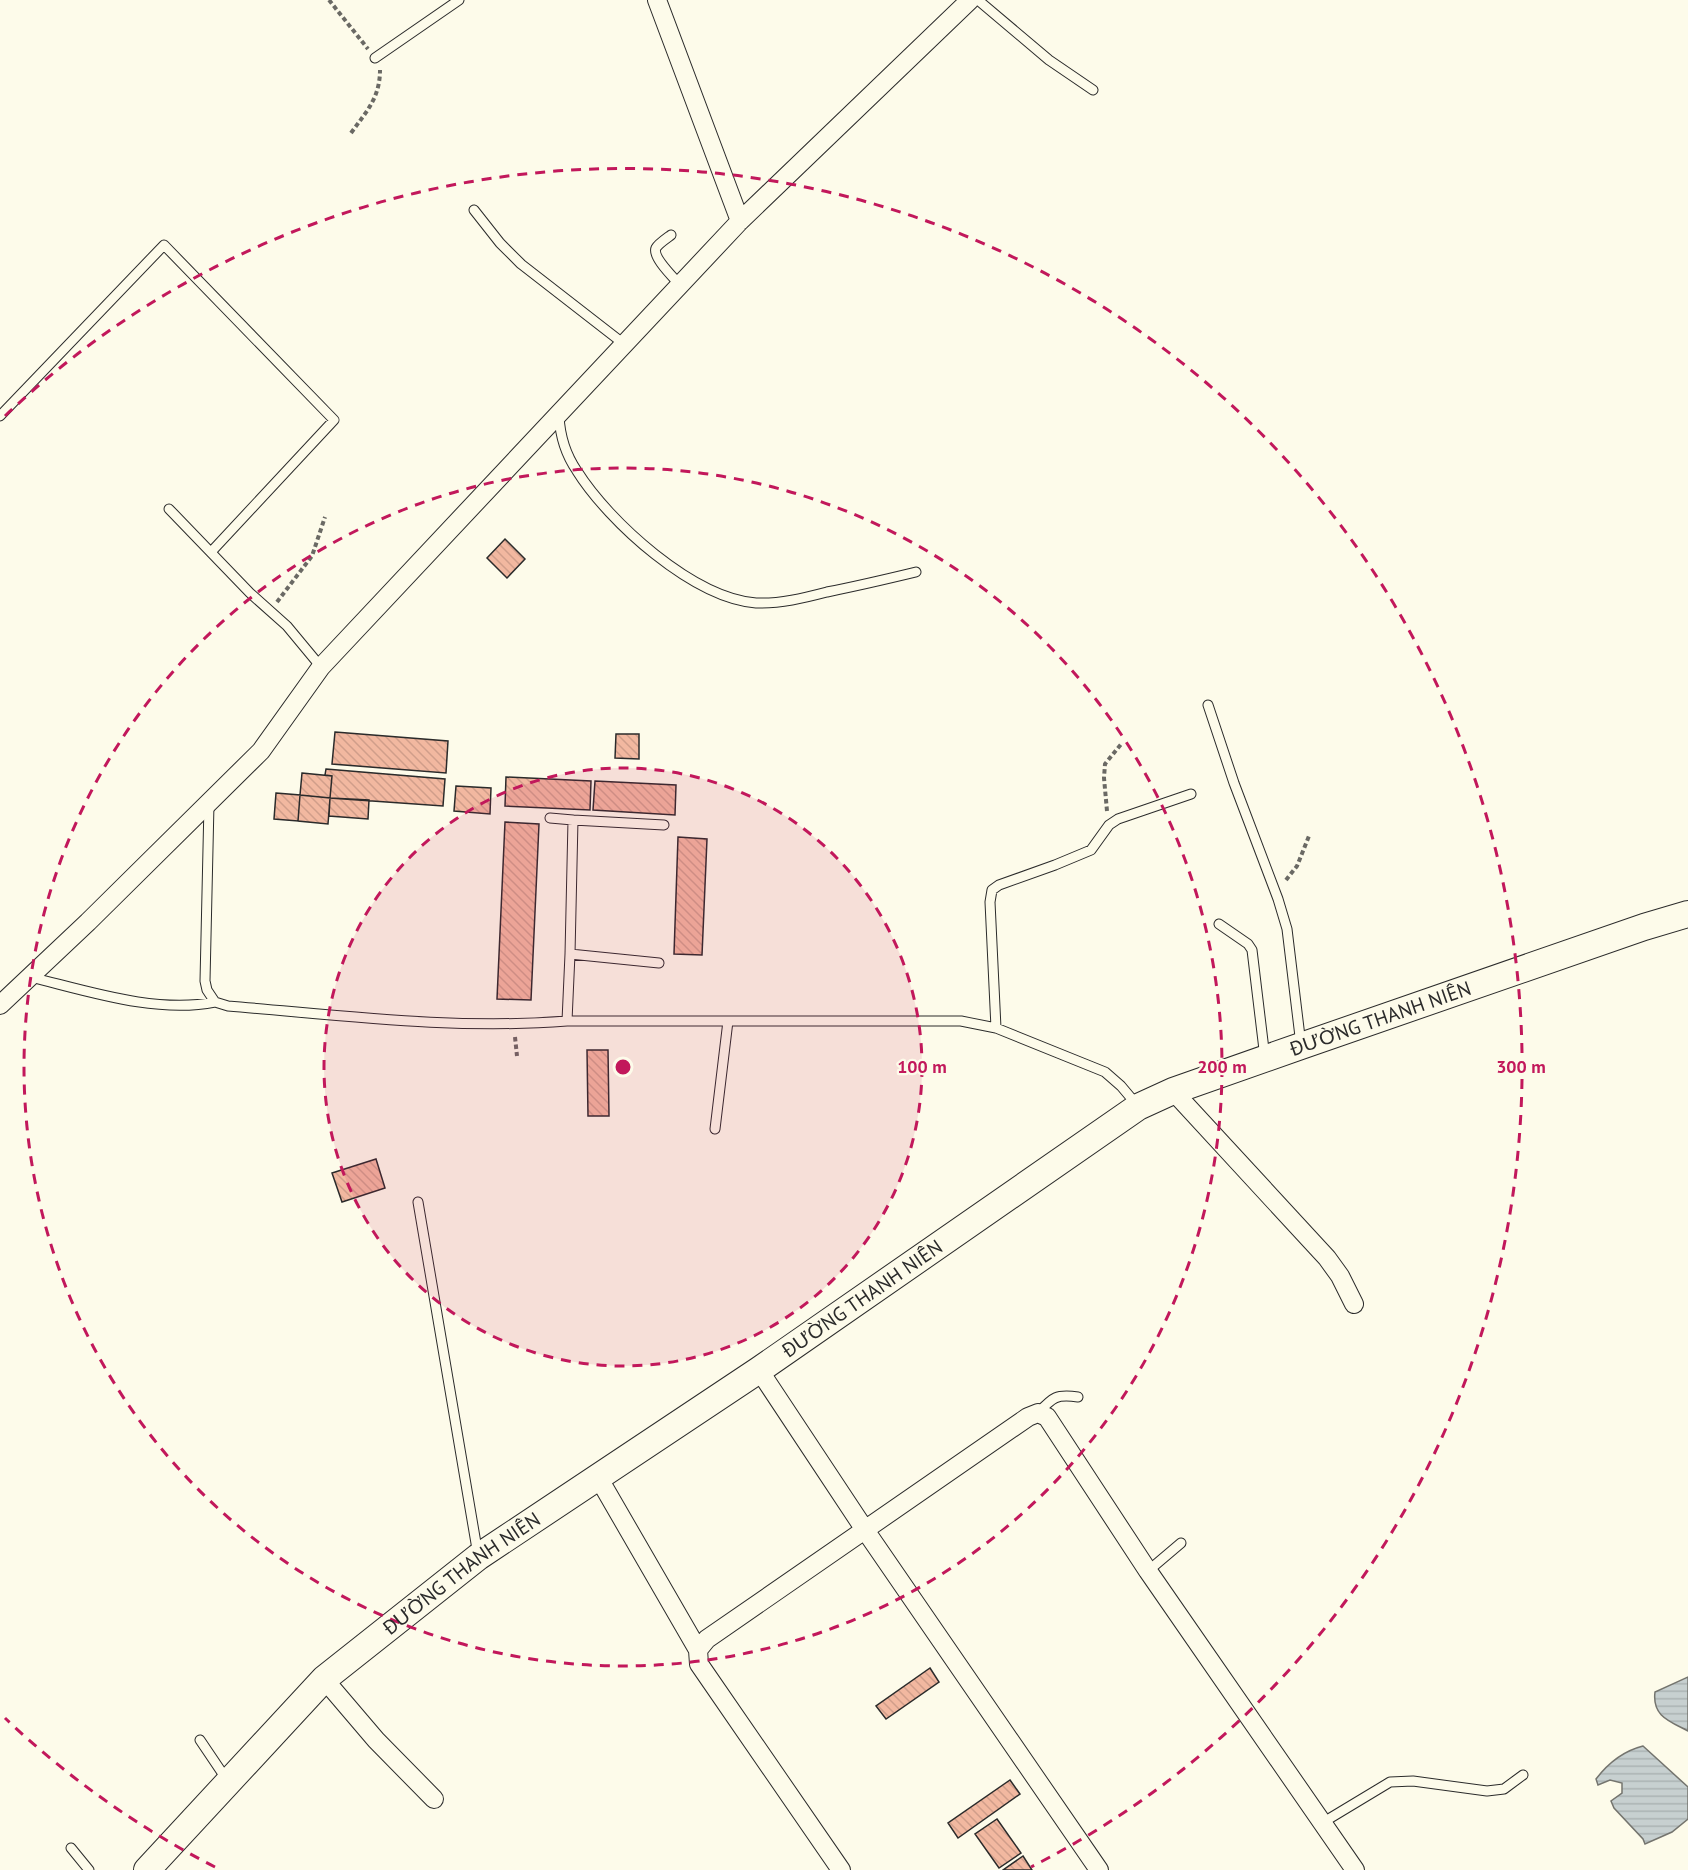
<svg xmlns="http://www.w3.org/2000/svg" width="1688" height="1870" font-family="'PT Sans',sans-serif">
<defs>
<pattern id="water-rules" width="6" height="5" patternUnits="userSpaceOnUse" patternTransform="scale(1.5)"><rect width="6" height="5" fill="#c7d0d0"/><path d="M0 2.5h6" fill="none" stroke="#abb3b3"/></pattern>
<pattern id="building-back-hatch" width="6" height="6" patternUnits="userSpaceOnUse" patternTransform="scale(1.5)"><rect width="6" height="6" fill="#f2b8a0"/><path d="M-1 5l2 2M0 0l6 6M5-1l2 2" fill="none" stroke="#d09e8a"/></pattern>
</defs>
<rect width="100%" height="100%" fill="#fdfbea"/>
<path fill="url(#water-rules)" stroke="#74746e" stroke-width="1.5" d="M 1688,1677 L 1688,1731 C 1669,1721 1652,1716 1655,1692 Z
M 1643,1746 L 1688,1787 L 1688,1819 L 1672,1832 L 1645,1844 L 1643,1839 L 1614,1808 L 1611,1801 L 1622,1793 L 1622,1783 L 1610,1780 L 1598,1785 L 1596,1779 C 1609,1762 1623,1751 1643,1746 Z"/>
<path fill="url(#building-back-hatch)" stroke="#2b2b2b" stroke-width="1.5" d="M 505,539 L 525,559 L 507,578 L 487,558 Z
M 335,732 L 448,741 L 446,773 L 332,764 Z
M 616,734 L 639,734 L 639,759 L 615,758 Z
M 326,769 L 445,779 L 443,806 L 330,798 L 332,776 L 325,775 Z
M 302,773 L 332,776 L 330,798 L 300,795 Z
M 506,777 L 591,781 L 590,810 L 505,806 Z
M 595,781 L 676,785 L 675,815 L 593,810 Z
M 456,786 L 491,788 L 490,814 L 454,811 Z
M 276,793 L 300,795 L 298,821 L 274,819 Z
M 300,795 L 330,798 L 328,824 L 298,821 Z
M 330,798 L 369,800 L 368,819 L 329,816 Z
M 505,822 L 539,824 L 531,1000 L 497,999 Z
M 678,837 L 707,839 L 702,955 L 674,954 Z
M 587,1050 L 608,1050 L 609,1116 L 588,1116 Z
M 376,1159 L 385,1188 L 342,1202 L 332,1173 Z
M 930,1668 L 939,1682 L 886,1719 L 876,1706 Z
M 1010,1780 L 1020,1794 L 958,1838 L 948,1823 Z
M 997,1819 L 1021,1853 L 999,1868 L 975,1834 Z
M 1023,1856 L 1032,1870 L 1003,1870 Z"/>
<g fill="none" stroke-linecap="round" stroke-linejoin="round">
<defs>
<path id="lane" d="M 978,0 L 1049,60 L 1093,90
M 375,58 L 459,0
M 474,210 L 500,243 L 521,264 L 624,344
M 671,235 C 667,238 658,244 656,248 C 652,257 674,278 680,285
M 0,416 L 164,245 L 334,420 L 211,552
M 559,416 C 560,435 566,455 577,471 C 609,522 693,598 756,603 C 780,604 804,598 827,592 C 857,586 887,579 916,572
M 169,509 L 250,593 L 287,626 L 321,667
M 1208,705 L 1234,783 L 1278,899 L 1287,929 L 1301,1045
M 209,804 L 205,981 L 207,990 L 215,1002 L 228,1006 C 340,1015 454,1030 567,1021 L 961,1021 L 996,1028 L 1105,1072 L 1121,1086 L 1137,1105
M 550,818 L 573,820 L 570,954 L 567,1021
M 573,820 L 664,825
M 1219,924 L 1248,944 L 1252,950 L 1265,1058
M 570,954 L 659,963
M 30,977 C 88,991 156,1014 215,1002
M 996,1028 L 990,902 L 992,890 L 999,885 L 1055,865 L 1091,850 L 1109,825 L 1118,819 L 1191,794
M 715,1129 L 728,1021
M 418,1202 L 478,1555
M 1038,1413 C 1053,1397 1056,1394 1078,1397
M 1148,1571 L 1181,1543
M 200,1740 L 227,1780
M 1322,1823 L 1390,1782 L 1413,1781 L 1487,1791 L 1504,1789 L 1523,1775
M 71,1848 L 89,1870"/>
<path id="street" d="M 657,0 L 740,221
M 0,1005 L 88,922 L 261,751 L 321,667 L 740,221 L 970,0
M 1173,1091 L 1327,1258 L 1340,1276 L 1354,1304
M 759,1370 L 865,1530 L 1099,1870
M 598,1477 L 698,1650 L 699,1664 L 841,1870
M 698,1650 L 707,1639 L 1028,1417 L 1038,1413 L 1047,1417 L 1148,1571 L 1355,1870
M 324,1679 L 376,1740 L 434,1799"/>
<g id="secondary">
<path id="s1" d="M 147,1870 L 324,1679 L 478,1557 L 759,1370 L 1138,1107 L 1173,1091 L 1301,1046 L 1644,927 L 1688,914"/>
</g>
</defs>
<use href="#lane" stroke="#2b2b2b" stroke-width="11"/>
<use href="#street" stroke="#2b2b2b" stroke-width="20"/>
<use href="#secondary" stroke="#2b2b2b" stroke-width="28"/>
<path stroke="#6a6964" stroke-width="4" stroke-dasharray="4.5 3" stroke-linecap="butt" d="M 329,0 L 368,49
M 351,133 C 366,112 380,98 380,70
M 277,602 L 312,556 L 325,517
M 1107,811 L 1104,778 L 1105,764 L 1122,743
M 1286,880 L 1297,866 L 1309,836
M 515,1037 L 517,1056"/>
<use href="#lane" stroke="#fdfbea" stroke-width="9"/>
<use href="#street" stroke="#fdfbea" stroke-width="18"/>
<use href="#secondary" stroke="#fdfbea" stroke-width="26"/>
</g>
<circle cx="623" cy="1067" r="299" fill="#c2185b" fill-opacity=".12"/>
<g fill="none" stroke="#c2185b" stroke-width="3" stroke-dasharray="10 8">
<circle cx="623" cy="1067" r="299"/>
<circle cx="623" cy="1067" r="599"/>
<path d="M215 1867A898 898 0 0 1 5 1718M5 416A898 898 0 1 1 1031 1867"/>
</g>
<g text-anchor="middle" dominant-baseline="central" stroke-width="4.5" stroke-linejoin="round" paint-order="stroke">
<g font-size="20" fill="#2b2b2b" stroke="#fdfbea">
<text stroke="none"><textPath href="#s1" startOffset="1514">ĐƯỜNG THANH NIÊN</textPath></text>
<text stroke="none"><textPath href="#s1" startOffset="920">ĐƯỜNG THANH NIÊN</textPath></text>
<text stroke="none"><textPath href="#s1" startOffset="434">ĐƯỜNG THANH NIÊN</textPath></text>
</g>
</g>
<circle cx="623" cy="1067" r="9" fill="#c2185b" stroke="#fdfbea" stroke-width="3"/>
<g font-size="18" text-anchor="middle" font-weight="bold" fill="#c2185b" stroke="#fdfbea" stroke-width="4.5" stroke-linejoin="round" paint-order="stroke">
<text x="922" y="1073">100 m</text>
<text x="1222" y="1073">200 m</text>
<text x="1521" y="1073">300 m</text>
</g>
</svg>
